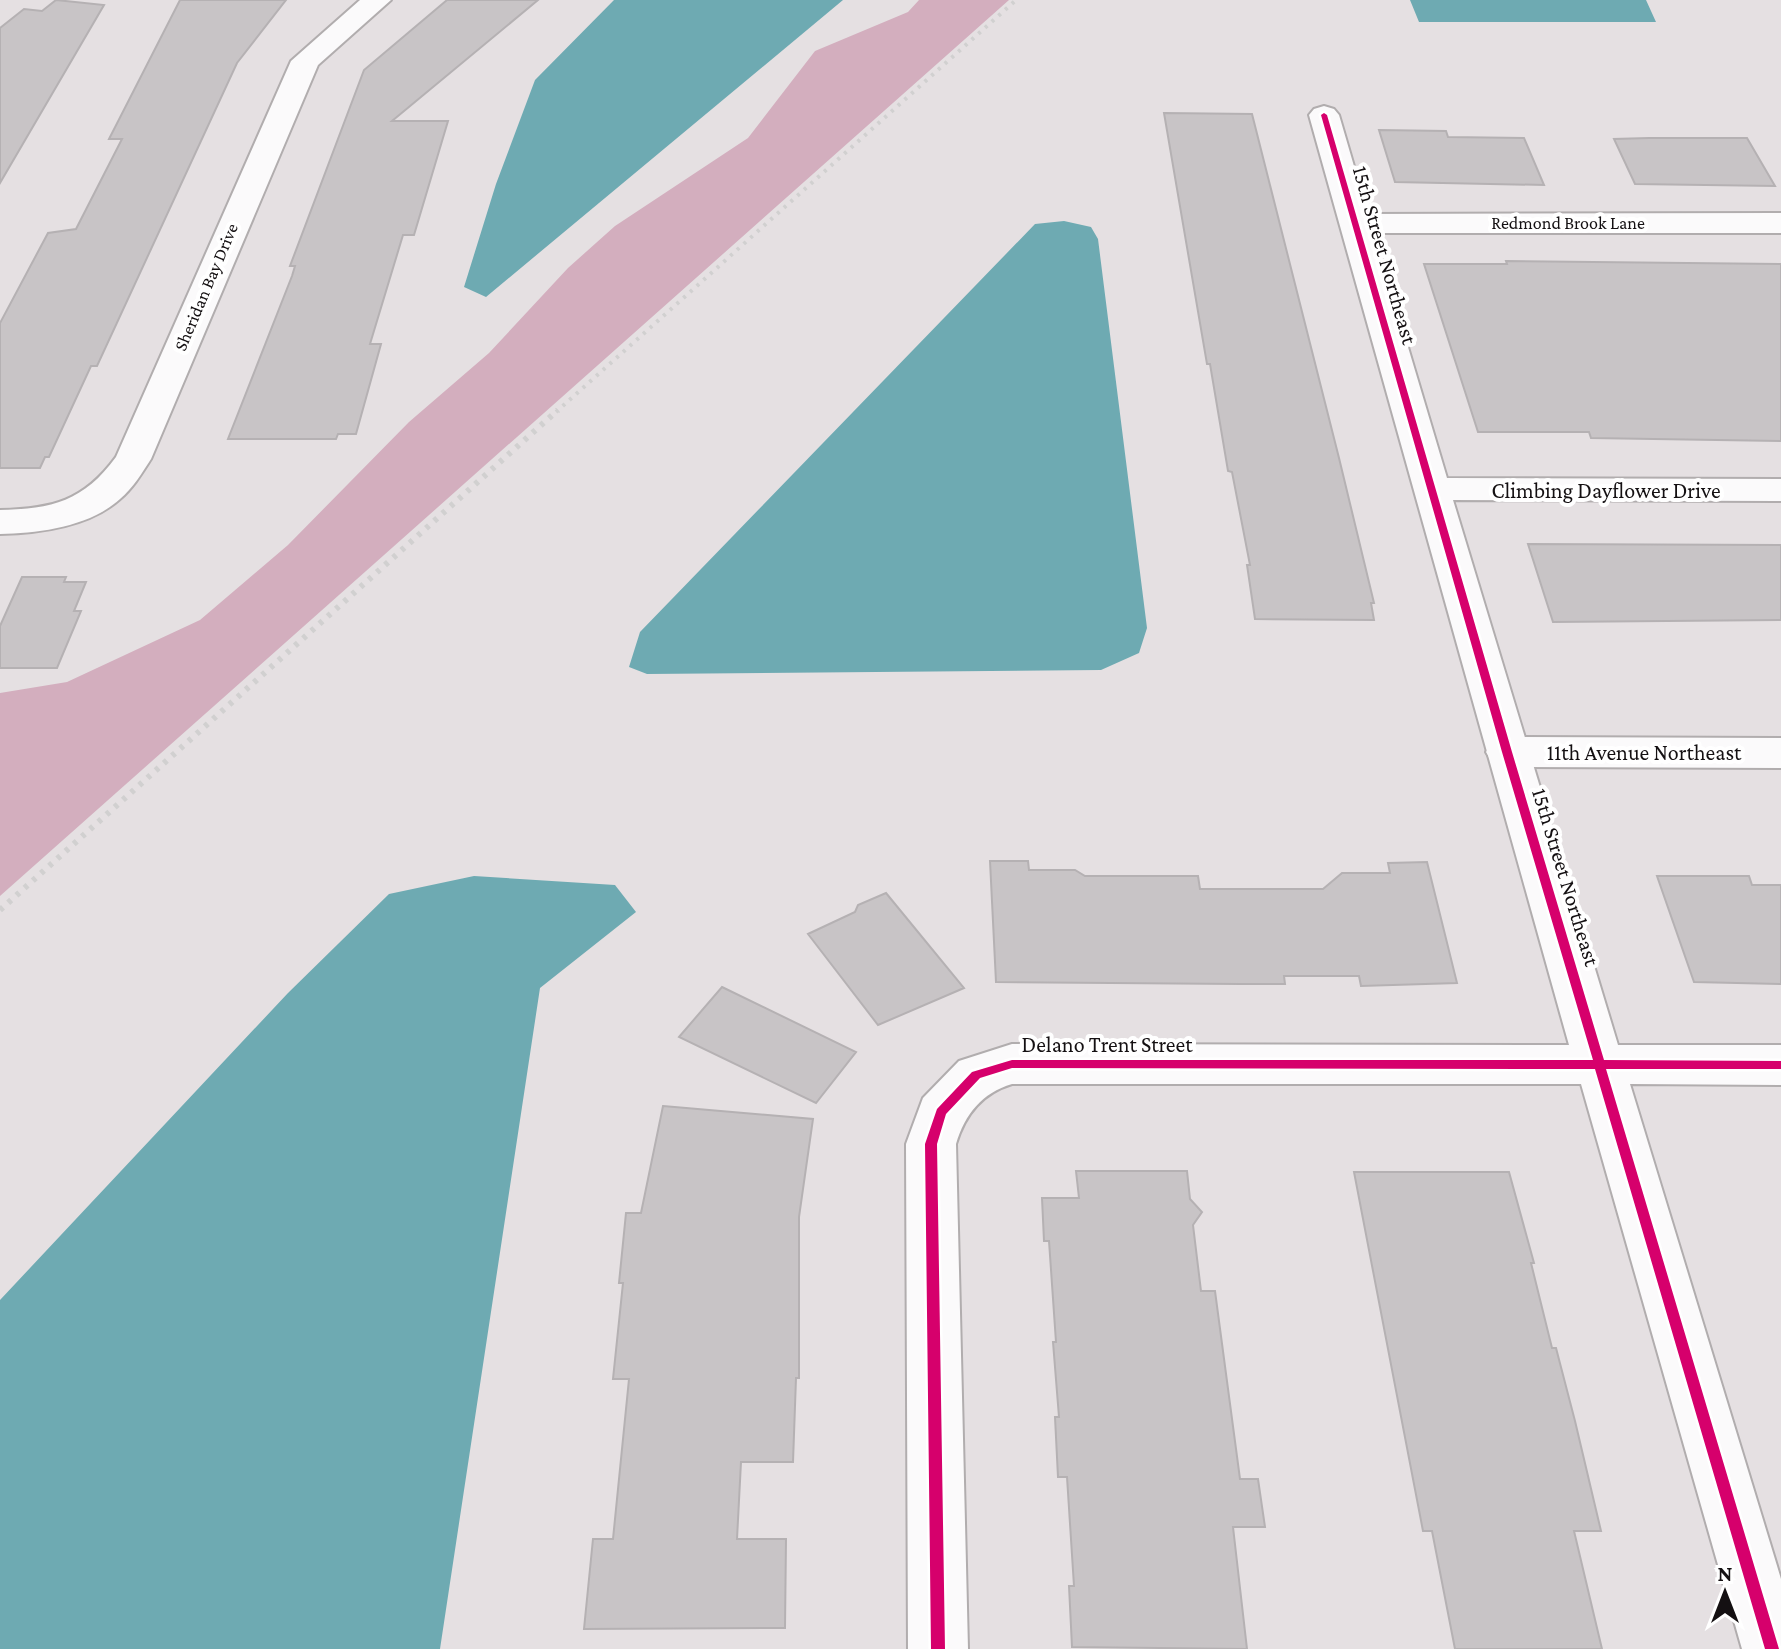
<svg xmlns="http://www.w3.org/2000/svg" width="1781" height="1649" font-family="'Crimson Pro',serif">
<rect width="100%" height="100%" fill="#e5e0e2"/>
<path fill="#d3aebe" d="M 919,0 L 1009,0 L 0,896 L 0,693 L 67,682 L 200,620 L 288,545 L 409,422 L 489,353 L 568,268 L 615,226 L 748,138 L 815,51 L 908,12 Z"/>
<path fill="#6eaab2" d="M 614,0 L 843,0 L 486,297 L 464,287 L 496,184 L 535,80 Z
M 1410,0 L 1646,0 L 1656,22 L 1419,22 Z
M 1064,221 L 1091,227 L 1098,239 L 1147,628 L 1139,653 L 1101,670 L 647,674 L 629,667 L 640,632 L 1035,224 Z
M 474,876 L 615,885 L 636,912 L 540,988 L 440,1649 L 0,1649 L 0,1300 L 288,993 L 389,894 Z"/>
<path fill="#c8c4c6" stroke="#b5b1b3" stroke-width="2" d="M 56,0 L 104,5 L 0,183 L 0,28 L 24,9 L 42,11 Z
M 180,0 L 286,0 L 237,63 L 97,366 L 91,366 L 49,457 L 45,457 L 40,468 L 0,468 L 0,323 L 48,233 L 76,229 L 122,139 L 109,139 Z
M 447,0 L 538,0 L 392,121 L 448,121 L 414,235 L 403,235 L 370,344 L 381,344 L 356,434 L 338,434 L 336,439 L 228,439 L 292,276 L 295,266 L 290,266 L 364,70 Z
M 1164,113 L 1252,114 L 1339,458 L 1374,603 L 1371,603 L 1374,620 L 1255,619 L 1247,565 L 1250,565 L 1232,472 L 1228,471 L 1210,364 L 1207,364 Z
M 1379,130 L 1446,131 L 1448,137 L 1524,138 L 1544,185 L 1395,182 Z
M 1649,138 L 1747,138 L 1775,186 L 1635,184 L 1614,139 Z
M 1506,261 L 1781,264 L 1781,441 L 1591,438 L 1589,432 L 1478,432 L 1424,264 L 1507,264 Z
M 1528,544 L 1781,545 L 1781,620 L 1553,622 Z
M 22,577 L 66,577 L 64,582 L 86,582 L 74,611 L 81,611 L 57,668 L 0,668 L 0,626 Z
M 990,861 L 1028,861 L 1029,870 L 1075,870 L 1085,876 L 1198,876 L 1200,889 L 1323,889 L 1342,873 L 1390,873 L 1388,863 L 1427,862 L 1457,983 L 1361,986 L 1359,976 L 1284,976 L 1285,984 L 1239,984 L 996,982 Z
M 1657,876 L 1749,876 L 1752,885 L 1781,885 L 1781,984 L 1694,982 Z
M 886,893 L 964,988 L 878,1025 L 808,934 L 855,912 L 858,905 Z
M 722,987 L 856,1052 L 816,1103 L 679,1037 Z
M 663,1106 L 813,1119 L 799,1217 L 799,1378 L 796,1378 L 793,1462 L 741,1462 L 737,1539 L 786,1539 L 785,1628 L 584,1629 L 593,1539 L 613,1539 L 629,1379 L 613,1379 L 623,1283 L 619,1283 L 626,1213 L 641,1213 Z
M 1076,1171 L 1187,1171 L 1190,1199 L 1202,1212 L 1193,1225 L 1201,1291 L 1215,1291 L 1240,1479 L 1258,1479 L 1265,1527 L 1233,1527 L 1247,1649 L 1072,1647 L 1069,1586 L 1074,1586 L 1067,1477 L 1058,1477 L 1055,1417 L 1059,1417 L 1053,1342 L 1056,1342 L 1049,1241 L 1044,1241 L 1042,1198 L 1079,1198 Z
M 1354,1172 L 1509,1172 L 1534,1263 L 1531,1263 L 1552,1348 L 1556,1348 L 1575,1421 L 1601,1531 L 1574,1531 L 1602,1649 L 1455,1649 L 1432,1531 L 1423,1531 Z"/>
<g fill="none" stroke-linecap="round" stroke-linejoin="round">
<defs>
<path id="minor" d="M 360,0 L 391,0 L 318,65 L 151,459 C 142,473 133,488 120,499 C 89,527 40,533 0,534 L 0,510 C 52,509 84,501 116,457 L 291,61 Z
M 1324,106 L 1334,109 L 1339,115 L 1368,214 L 1781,213 L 1781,233 L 1374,233 L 1447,478 L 1781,479 L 1781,501 L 1453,500 L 1618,1045 L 1781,1045 L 1781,1085 L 1630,1084 L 1781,1579 L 1781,1649 L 1742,1649 L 1581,1084 L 1012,1084 C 982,1093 965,1114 956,1144 L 968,1649 L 908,1649 L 906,1144 L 923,1098 L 959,1061 L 1012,1044 L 1569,1045 L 1309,115 L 1314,109 Z"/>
<path id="tertiary" d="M 1507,737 L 1781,738 L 1781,768 L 1507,767 L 1492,762 L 1486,752 L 1492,742 Z"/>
</defs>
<use href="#minor" stroke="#b1adae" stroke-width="4"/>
<use href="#tertiary" stroke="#b1adae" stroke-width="4"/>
<use href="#minor" fill="#fbfafb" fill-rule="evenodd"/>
<use href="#tertiary" fill="#fbfafb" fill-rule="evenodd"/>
<path stroke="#d1d0d0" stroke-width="4" stroke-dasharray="3 6" stroke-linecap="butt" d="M 556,412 L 1016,0"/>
<path stroke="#d1d0d0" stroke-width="6" stroke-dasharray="4 7" stroke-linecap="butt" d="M 0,910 L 558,410"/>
<defs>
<path id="cycleway" d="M 1324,113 L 1327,115 L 1512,752 L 1604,1060 L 1781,1061 L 1781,1069 L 1606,1069 L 1779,1649 L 1765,1649 L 1595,1069 L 1012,1068 L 980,1078 L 946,1114 L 937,1144 L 945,1649 L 931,1649 L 925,1144 L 937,1109 L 972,1072 L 1012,1060 L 1593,1060 L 1502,752 L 1321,115 Z"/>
</defs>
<use href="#cycleway" stroke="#fff" stroke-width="5"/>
<use href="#cycleway" fill="#d6006c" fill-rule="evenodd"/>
</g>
<g text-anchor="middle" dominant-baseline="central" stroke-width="8" stroke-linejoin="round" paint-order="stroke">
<g font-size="18" fill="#141012" stroke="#fff">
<text x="1568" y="223">Redmond Brook Lane</text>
<text transform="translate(206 287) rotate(-67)">Sheridan Bay Drive</text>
</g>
<g font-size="22" fill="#141012" stroke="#fff">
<text transform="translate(1385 255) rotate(74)">15th Street Northeast</text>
<text x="1606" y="490">Climbing Dayflower Drive</text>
<text x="1644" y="752">11th Avenue Northeast</text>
<text transform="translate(1566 877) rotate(73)">15th Street Northeast</text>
<text x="1107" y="1044">Delano Trent Street</text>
</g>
</g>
<g transform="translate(1725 1593)" stroke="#ffffff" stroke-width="6" paint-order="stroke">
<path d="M0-6L14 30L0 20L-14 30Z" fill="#141012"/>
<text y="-12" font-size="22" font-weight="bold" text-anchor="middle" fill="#141012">N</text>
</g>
</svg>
